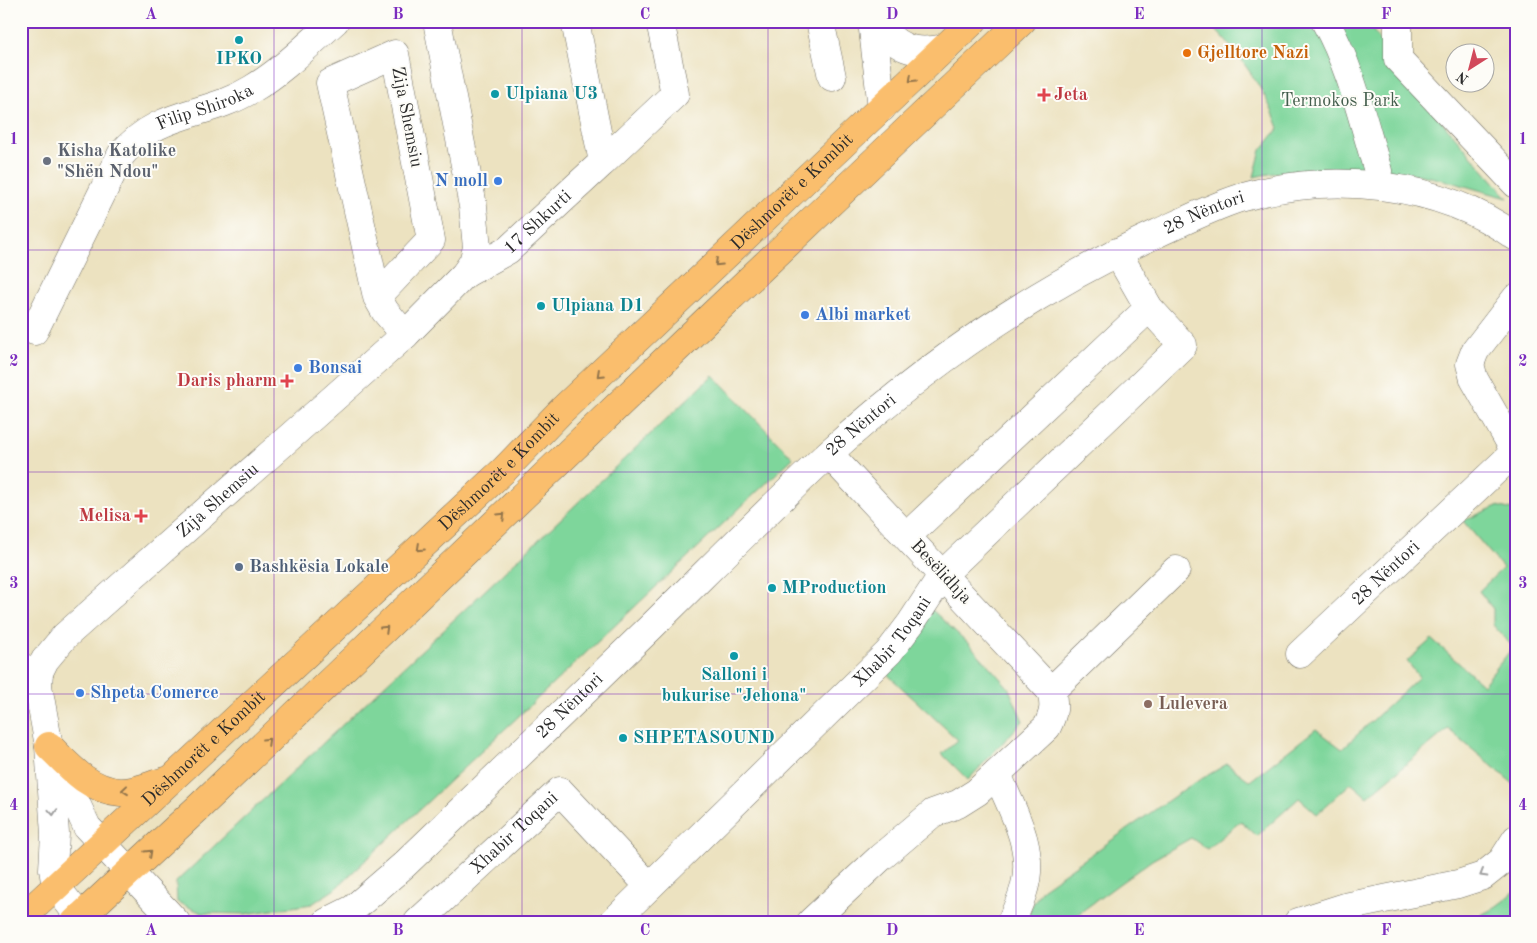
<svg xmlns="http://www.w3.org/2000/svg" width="1537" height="943" font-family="'Old Standard TT',serif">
<rect width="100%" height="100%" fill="#fdfcf7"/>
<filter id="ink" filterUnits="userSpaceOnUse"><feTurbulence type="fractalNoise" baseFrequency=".02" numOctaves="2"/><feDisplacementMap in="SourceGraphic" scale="10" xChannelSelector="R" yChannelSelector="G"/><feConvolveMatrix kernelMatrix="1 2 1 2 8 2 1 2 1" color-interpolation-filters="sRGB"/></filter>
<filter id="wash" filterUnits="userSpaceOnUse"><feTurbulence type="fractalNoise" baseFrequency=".0096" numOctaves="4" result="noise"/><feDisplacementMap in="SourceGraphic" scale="20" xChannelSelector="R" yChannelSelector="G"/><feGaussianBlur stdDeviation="1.12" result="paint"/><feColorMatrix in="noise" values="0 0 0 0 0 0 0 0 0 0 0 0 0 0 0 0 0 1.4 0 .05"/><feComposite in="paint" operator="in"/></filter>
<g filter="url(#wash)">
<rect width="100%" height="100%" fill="#ece2c0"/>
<path fill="#7ed69b" stroke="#548063" d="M 1207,21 L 1366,21 L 1424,101 L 1508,198 C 1475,190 1441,177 1407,173 C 1357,166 1304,166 1254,177 L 1261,150 L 1279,128 C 1266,90 1236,49 1207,21 Z
M 713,375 L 793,458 L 335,889 L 312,904 L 245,914 L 202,913 L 177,902 L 176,882 Z
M 1497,506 L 1516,511 L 1516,786 L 1448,729 L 1367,797 L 1351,783 L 1317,814 L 1299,798 L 1257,836 L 1241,821 L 1207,849 L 1191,838 L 1152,860 L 1067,922 L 1026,922 L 1029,911 L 1042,889 L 1186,788 L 1227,764 L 1250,781 L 1316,729 L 1342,749 L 1419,677 L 1407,661 L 1432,639 L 1483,685 L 1513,647 L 1493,625 L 1493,609 L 1479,591 L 1503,568 L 1463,521 Z
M 931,609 L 969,644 L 1008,687 L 1023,721 L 968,780 L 942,754 L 958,740 L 887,674 Z
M 1516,890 L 1516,922 L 1459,922 C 1483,917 1499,906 1516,890 Z"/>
</g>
<g filter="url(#ink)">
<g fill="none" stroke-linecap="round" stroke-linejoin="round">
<defs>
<g id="minor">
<path d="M 820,21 L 832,77"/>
<path d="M 872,21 L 882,108"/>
<path d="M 876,21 C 896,49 913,55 945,48"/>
<path d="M 1325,21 C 1351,67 1363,122 1378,171"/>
<path d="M 1398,21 L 1398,59 L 1516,184"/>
<path d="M 603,162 L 675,94 L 660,21"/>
<path id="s1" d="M 465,274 L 508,250 L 603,162 L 575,21"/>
<path d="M 377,297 L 431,240 L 395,54 L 330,83 L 377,297 L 385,311 L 405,335"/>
<path d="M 1516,298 L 1475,351 L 1470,364 L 1474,379 L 1516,453"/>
<path id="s2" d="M 21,324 L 34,331 L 121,155 C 159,109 205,118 252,89 C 282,71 308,45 335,21"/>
<path d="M 907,536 L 1149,308"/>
<path id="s3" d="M 1300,654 L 1515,452"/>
<path d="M 23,668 L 39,672 L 38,686 L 49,746 L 55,834 L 53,869 L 56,887 L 80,917 L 87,922"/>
<path id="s4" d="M 39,672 L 45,660 L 65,636 L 405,335 L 465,274 L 473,262 L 477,248 L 473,206 L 437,21"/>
<path d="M 1051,691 L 1176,570"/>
<path d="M 55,758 L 87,827 L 176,922"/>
<path d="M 997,774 C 1012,810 1036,849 1024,889 C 1021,900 1016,911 1011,922"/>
<path id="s5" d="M 327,922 L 353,909 L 404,865 C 487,786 569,707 651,627 C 710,569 768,510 828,454 C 926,365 1038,288 1158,233 C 1184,221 1212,207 1240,198 C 1331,171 1438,181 1516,237"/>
<path id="s6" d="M 418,922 L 560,791 L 649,886"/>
<path id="s7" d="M 613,922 L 889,652 L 911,623 L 943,574 L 1183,345 L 1149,308 L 1117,252"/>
<path d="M 811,922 L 880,858 L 933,813 L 958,804 L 977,792 L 1047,727 C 1054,713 1055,705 1051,691 L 829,454"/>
<path d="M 1298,922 L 1345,907 L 1458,884 L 1483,876 L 1502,861 L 1516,839"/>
</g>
<g id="major">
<path d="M 49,746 C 69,766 89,790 120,792 C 134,793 152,784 166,781"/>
<path id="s8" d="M 21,919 L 505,469 L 562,410 L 973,21"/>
<path d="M 75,922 L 199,807 L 709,318 L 1022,21"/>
</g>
</defs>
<use href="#minor" stroke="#6f6b5f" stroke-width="29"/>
<use href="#major" stroke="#6f6b5f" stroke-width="29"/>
<use href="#minor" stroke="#fff" stroke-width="28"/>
<use href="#major" stroke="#fabe6d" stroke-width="28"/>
</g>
<defs><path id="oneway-chevron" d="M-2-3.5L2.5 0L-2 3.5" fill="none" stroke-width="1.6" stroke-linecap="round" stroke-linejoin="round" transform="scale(1.25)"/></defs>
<g stroke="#92744c">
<use href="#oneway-chevron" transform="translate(912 79) rotate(137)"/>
<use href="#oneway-chevron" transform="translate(718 263) rotate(137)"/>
<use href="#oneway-chevron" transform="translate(600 374) rotate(137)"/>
<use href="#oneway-chevron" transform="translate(502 516) rotate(-44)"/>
<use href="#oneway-chevron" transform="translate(420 548) rotate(137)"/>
<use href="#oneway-chevron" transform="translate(385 629) rotate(-44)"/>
<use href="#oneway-chevron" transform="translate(267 741) rotate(-44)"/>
<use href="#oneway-chevron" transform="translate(125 790) rotate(174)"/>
<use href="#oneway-chevron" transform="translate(149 853) rotate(-43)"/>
</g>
<g stroke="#a0a0a0">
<use href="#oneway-chevron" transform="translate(53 812) rotate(86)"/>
<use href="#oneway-chevron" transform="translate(1483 874) rotate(150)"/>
</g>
</g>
<path fill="none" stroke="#7b2cbf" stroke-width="1" stroke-opacity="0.55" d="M 274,21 L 274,922M 522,21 L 522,922M 768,21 L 768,922M 1016,21 L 1016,922M 1262,21 L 1262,922M 21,250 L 1516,250M 21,472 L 1516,472M 21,694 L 1516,694"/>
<g fill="#0f9aa8" stroke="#fdfcf7" stroke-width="2">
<circle cx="239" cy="40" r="5"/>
<circle cx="495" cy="94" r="5"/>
<circle cx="541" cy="306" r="5"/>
<circle cx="772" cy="588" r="5"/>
<circle cx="734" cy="656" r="5"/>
<circle cx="623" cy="738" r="5"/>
</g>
<circle fill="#e8710a" stroke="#fdfcf7" stroke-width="2" cx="1187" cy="53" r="5"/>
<g fill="#e0444e" stroke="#fdfcf7" stroke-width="2">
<path d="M1041.5 87.5h5v5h5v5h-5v5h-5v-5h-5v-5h5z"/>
<path d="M284.5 373.5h5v5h5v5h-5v5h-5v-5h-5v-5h5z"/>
<path d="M138.5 508.5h5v5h5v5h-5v5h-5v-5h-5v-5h5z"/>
</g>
<circle fill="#6b7280" stroke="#fdfcf7" stroke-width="2" cx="47" cy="161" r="5"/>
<g fill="#3f7fe0" stroke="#fdfcf7" stroke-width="2">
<circle cx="498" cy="181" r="5"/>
<circle cx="805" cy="315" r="5"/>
<circle cx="298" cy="368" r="5"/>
<circle cx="80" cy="693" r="5"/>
</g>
<circle fill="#5c6f8a" stroke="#fdfcf7" stroke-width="2" cx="239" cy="567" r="5"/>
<circle fill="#8d6e63" stroke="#fdfcf7" stroke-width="2" cx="1148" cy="704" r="5"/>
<g text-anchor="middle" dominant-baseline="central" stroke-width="4" stroke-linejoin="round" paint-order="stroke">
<g font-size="18" font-weight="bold" fill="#c56008" stroke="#fdfcf7" text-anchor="start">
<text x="1197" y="53">Gjelltore Nazi</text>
</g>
<g font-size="18" font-weight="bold" fill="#0d838f" stroke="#fdfcf7" text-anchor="start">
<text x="239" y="59" text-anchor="middle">IPKO</text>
<text x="505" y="94">Ulpiana U3</text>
<text x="551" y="306">Ulpiana D1</text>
<text x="782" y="588">MProduction</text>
<text x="734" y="675" text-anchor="middle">Salloni i<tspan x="734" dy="21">bukurise "Jehona"</tspan></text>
<text x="633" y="738">SHPETASOUND</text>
</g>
<g font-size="18" font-weight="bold" fill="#be3a42" stroke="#fdfcf7" text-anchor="end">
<text x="1054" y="95" text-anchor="start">Jeta</text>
<text x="277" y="381">Daris pharm</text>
<text x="131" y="516">Melisa</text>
</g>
<g font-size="18" fill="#445e4d" stroke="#fdfcf7">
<text x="1340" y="101">Termokos Park</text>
</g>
<g font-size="18" fill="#2b2b2b" stroke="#fdfcf7">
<text stroke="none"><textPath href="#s2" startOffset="309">Filip Shiroka</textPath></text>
<text transform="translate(407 117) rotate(79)">Zija Shemsiu</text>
<text stroke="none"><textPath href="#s8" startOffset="1060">Dëshmorët e Kombit</textPath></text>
<text stroke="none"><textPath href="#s5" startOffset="1136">28 Nëntori</textPath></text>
<text stroke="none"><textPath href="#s1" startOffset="90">17 Shkurti</textPath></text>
<text stroke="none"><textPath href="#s5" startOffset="731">28 Nëntori</textPath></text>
<text stroke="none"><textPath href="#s8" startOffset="655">Dëshmorët e Kombit</textPath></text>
<text stroke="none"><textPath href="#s4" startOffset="249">Zija Shemsiu</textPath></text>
<text transform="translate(941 572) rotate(47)">Besëlidhja</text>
<text stroke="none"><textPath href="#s3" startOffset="118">28 Nëntori</textPath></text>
<text stroke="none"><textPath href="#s7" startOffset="396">Xhabir Toqani</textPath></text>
<text stroke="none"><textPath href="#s5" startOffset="326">28 Nëntori</textPath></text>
<text stroke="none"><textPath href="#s8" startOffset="250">Dëshmorët e Kombit</textPath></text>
<text stroke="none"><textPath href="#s6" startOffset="131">Xhabir Toqani</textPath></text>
</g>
<g font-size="18" font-weight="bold" fill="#5b616d" stroke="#fdfcf7" text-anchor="start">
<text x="57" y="151">Kisha Katolike<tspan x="57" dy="21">"Shën Ndou"</tspan></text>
</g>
<g font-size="18" font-weight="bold" fill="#366cbe" stroke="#fdfcf7" text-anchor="start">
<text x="488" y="181" text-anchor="end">N moll</text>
<text x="815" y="315">Albi market</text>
<text x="308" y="368">Bonsai</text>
<text x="90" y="693">Shpeta Comerce</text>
</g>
<g font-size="18" font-weight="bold" fill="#4e5e75" stroke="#fdfcf7" text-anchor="start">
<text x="249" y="567">Bashkësia Lokale</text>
</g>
<g font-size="18" font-weight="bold" fill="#785e54" stroke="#fdfcf7" text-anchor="start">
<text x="1158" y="704">Lulevera</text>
</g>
</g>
<rect width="1537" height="943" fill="none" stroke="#fdfcf7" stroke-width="55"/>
<g transform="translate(1470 68) rotate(216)"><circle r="24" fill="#fdfcf7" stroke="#a9a8a5"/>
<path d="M0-4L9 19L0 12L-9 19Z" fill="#d1495b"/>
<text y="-8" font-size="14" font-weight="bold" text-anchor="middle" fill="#2b2b2b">N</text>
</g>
<rect x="28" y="28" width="1482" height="888" fill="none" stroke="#7b2cbf" stroke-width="2"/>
<g font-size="16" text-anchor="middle" font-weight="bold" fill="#7b2cbf">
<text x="151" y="19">A</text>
<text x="398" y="19">B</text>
<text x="645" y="19">C</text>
<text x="892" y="19">D</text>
<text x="1139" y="19">E</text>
<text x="1386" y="19">F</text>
<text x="14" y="144">1</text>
<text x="1523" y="144">1</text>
<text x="14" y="366">2</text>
<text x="1523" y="366">2</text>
<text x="14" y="588">3</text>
<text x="1523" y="588">3</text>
<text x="14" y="810">4</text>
<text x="1523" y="810">4</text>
<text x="151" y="935">A</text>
<text x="398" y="935">B</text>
<text x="645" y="935">C</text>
<text x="892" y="935">D</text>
<text x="1139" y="935">E</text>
<text x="1386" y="935">F</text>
</g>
</svg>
